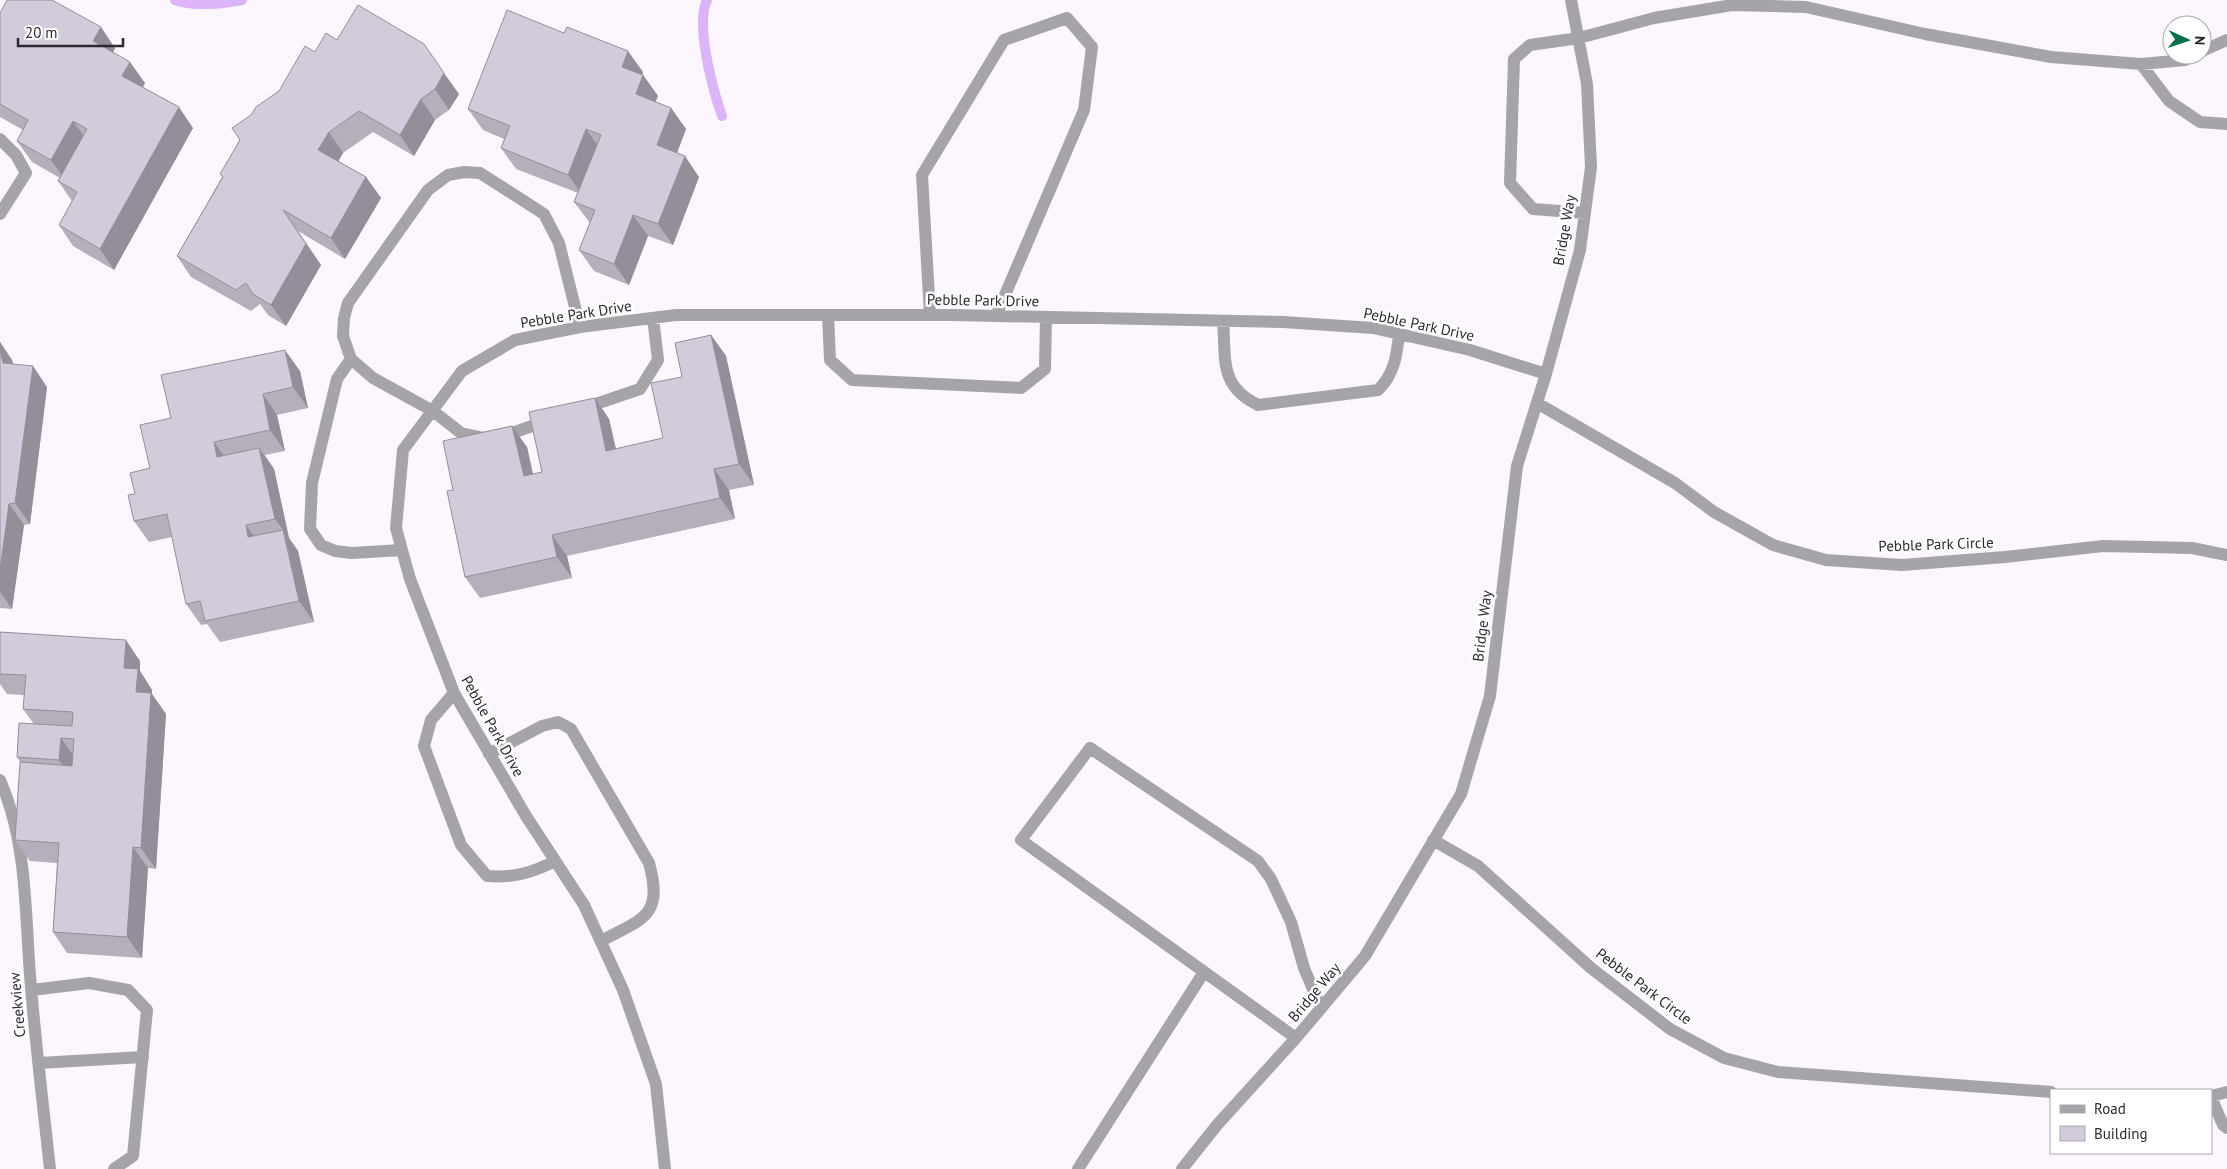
<svg xmlns="http://www.w3.org/2000/svg" width="2227" height="1169" font-family="'PT Sans',sans-serif">
<rect width="100%" height="100%" fill="#fbf6ff"/>
<g fill="none" stroke-linecap="round" stroke-linejoin="round">
<path stroke="#dcb4f9" stroke-width="10" d="M 175,0 C 195,7 221,4 242,0
M 707,0 C 695,25 713,90 722,116"/>
<path stroke="#a6a3a9" stroke-width="12" d="M 2202,51 L 2227,40
M 2141,64 L 2169,101 L 2200,122 L 2227,124
M 0,139 L 16,155 L 26,173 L 0,214
M 1585,213 L 1533,209 L 1510,183 L 1514,59 L 1530,45 L 1579,38 L 1654,18 L 1732,5 L 1806,7 L 1925,34 L 2051,57 L 2141,64 L 2185,60 L 2194,55
M 828,315 L 830,360 L 852,380 L 1021,388 L 1045,369 L 1046,317
M 930,315 L 922,175 L 1004,40 L 1067,18 L 1092,47 L 1084,110 L 996,316
M 1223,321 C 1226,360 1219,386 1258,405 L 1378,390 C 1394,375 1397,355 1399,334
M 351,359 L 337,379 L 312,483 L 310,529 L 321,545 L 335,551 L 352,553 L 402,550
M 1537,403 L 1675,483 L 1714,512 L 1773,545 L 1826,560 L 1902,565 L 2005,557 L 2103,546 L 2192,548 L 2227,555
M 584,408 L 640,389 L 658,360 L 653,318
M 546,421 L 515,432 L 484,438 L 461,433 L 433,411 L 373,378 L 351,359 L 343,336 L 344,318 L 348,303 L 428,190 L 448,175 L 464,172 L 480,173 L 544,214 L 559,243 L 580,327
M 454,693 L 431,720 L 424,746 L 461,845 L 487,876 C 513,878 532,873 555,861
M 489,754 L 542,726 L 558,722 L 571,729 L 649,863 C 664,917 642,919 601,941
M 0,780 C 27,841 25,910 30,975 C 35,1040 43,1104 50,1169
M 1433,840 L 1478,866 L 1591,968 L 1670,1029 L 1724,1058 L 1778,1072 L 2051,1092
M 32,990 L 89,983 L 128,990 L 147,1010 L 133,1156 L 114,1169
M 1296,1038 L 1021,840 L 1090,748 L 1258,861 L 1271,879 L 1291,922 L 1304,968 L 1321,1008
M 39,1063 L 143,1057
M 2211,1096 L 2227,1092
M 2211,1097 L 2223,1125 L 2227,1128
M 665,1169 L 656,1084 L 623,990 L 584,905 L 526,816 L 454,693 L 410,579 L 402,550 L 396,528 L 403,450 L 462,371 L 515,340 L 580,327 L 676,315 L 953,315 L 1283,322 L 1373,328 L 1470,350 L 1546,374
M 1078,1169 L 1204,972
M 1182,1169 L 1217,1125 L 1296,1038 L 1365,956 L 1461,794 L 1490,696 L 1517,466 L 1546,374 L 1580,250 L 1591,167 L 1587,84 L 1571,0"/>
</g>
<path fill="#b5afbb" d="M 0,13 L 115,48 L 113,53 L 145,83 L 143,87 L 193,128 L 114,270 L 73,246 L 59,225 L 72,201 L 58,181 L 60,178 L 32,162 L 17,141 L 23,130 L 0,117 Z
M 337,40 L 459,94 L 449,110 L 435,120 L 414,156 L 373,132 L 343,153 L 338,161 L 366,177 L 381,198 L 345,259 L 298,231 L 321,265 L 286,326 L 268,315 L 260,304 L 251,311 L 191,277 L 177,256 L 222,177 L 251,115 L 279,91 L 315,52 Z
M 643,72 L 642,75 L 643,75 L 658,96 L 655,102 L 671,108 L 686,129 L 677,153 L 699,177 L 673,245 L 648,236 L 629,285 L 594,271 L 579,250 L 590,223 L 574,202 L 578,193 L 516,169 L 501,148 L 504,139 L 483,130 L 468,109 Z
M 711,335 L 726,356 L 754,485 L 729,490 L 735,519 L 567,556 L 572,578 L 480,598 L 465,577 L 453,490 L 527,447 L 533,474 L 542,472 L 595,398 L 609,419 L 616,449 L 663,438 Z
M 0,342 L 12,360 L 13,364 L 47,387 L 30,524 L 24,525 L 12,609 L 0,608 Z
M 300,371 L 308,408 L 277,415 L 285,451 L 265,455 L 274,469 L 289,538 L 298,551 L 314,622 L 220,642 L 207,624 L 201,625 L 186,604 L 172,537 L 149,542 L 134,521 L 135,494 L 150,468 L 171,418 Z
M 0,632 L 140,661 L 140,671 L 152,690 L 152,694 L 166,714 L 156,869 L 148,868 L 142,958 L 67,953 L 53,932 L 57,863 L 30,861 L 15,840 L 20,762 L 17,757 L 34,724 L 23,709 L 24,695 L 7,694 L 0,684 Z"/>
<path fill="#948e99" d="M 101,27 L 115,48 L 108,62 L 93,41 Z
M 628,51 L 643,72 L 637,88 L 622,67 Z
M 130,62 L 145,83 L 137,97 L 122,76 Z
M 444,73 L 459,94 L 449,110 L 435,89 Z
M 643,75 L 658,96 L 650,115 L 636,94 Z
M 421,99 L 435,120 L 414,156 L 400,135 Z
M 179,107 L 193,128 L 114,270 L 100,249 Z
M 671,108 L 686,129 L 672,166 L 657,145 Z
M 73,121 L 88,142 L 66,181 L 51,160 Z
M 586,129 L 601,150 L 583,196 L 568,175 Z
M 329,132 L 343,153 L 333,171 L 318,150 Z
M 685,156 L 699,177 L 673,245 L 658,224 Z
M 366,177 L 381,198 L 345,259 L 331,238 Z
M 283,210 L 321,265 L 286,326 L 271,305 Z
M 633,215 L 648,236 L 629,285 L 614,264 Z
M 711,335 L 726,356 L 754,485 L 739,464 Z
M 0,342 L 12,360 L 18,384 L 3,363 L 0,350 Z
M 285,350 L 300,371 L 308,408 L 293,387 Z
M 33,366 L 47,387 L 30,524 L 15,503 Z
M 263,394 L 277,415 L 285,451 L 270,430 Z
M 595,398 L 609,419 L 621,472 L 606,451 Z
M 512,426 L 527,447 L 538,497 L 524,476 Z
M 214,442 L 229,463 L 217,457 Z
M 259,448 L 274,469 L 289,538 L 298,551 L 314,622 L 299,601 L 284,531 L 275,519 Z
M 714,469 L 729,490 L 735,519 L 720,498 Z
M 9,504 L 24,525 L 12,609 L 0,592 L 0,570 Z
M 246,525 L 261,546 L 248,537 Z
M 552,535 L 567,556 L 572,578 L 557,557 Z
M 126,640 L 140,661 L 140,671 L 152,690 L 152,694 L 166,714 L 156,869 L 141,848 L 136,692 L 124,668 Z
M 61,738 L 76,759 L 74,781 L 59,760 Z
M 133,847 L 148,868 L 142,958 L 127,937 Z"/>
<path fill="#d3cbda" stroke="#948e99" d="M 7,0 L 52,0 L 101,27 L 93,41 L 130,62 L 122,76 L 179,107 L 100,249 L 59,225 L 77,192 L 58,181 L 87,129 L 73,121 L 51,160 L 17,141 L 28,120 L 0,104 L 0,13 Z
M 358,5 L 424,44 L 444,73 L 435,89 L 421,99 L 400,135 L 359,111 L 329,132 L 318,150 L 366,177 L 331,238 L 283,210 L 306,244 L 271,305 L 253,294 L 246,283 L 236,290 L 177,256 L 223,177 L 220,174 L 240,140 L 232,128 L 251,115 L 256,107 L 279,91 L 305,46 L 315,52 L 326,33 L 337,40 Z
M 507,10 L 564,33 L 567,27 L 628,51 L 622,67 L 643,75 L 636,94 L 671,108 L 657,145 L 685,156 L 658,224 L 633,215 L 614,264 L 579,250 L 595,210 L 574,202 L 601,135 L 586,129 L 568,175 L 501,148 L 510,126 L 468,109 Z
M 711,335 L 739,464 L 714,469 L 720,498 L 552,535 L 557,557 L 465,577 L 447,491 L 453,490 L 443,441 L 512,426 L 524,476 L 542,472 L 529,412 L 595,398 L 606,451 L 663,438 L 651,383 L 682,377 L 675,343 Z
M 0,350 L 3,363 L 33,366 L 15,503 L 9,504 L 0,570 Z
M 285,350 L 293,387 L 263,394 L 270,430 L 214,442 L 217,457 L 259,448 L 275,519 L 246,525 L 248,537 L 283,530 L 299,601 L 205,621 L 200,601 L 186,604 L 167,514 L 134,521 L 128,495 L 135,494 L 130,473 L 150,468 L 140,425 L 171,418 L 161,375 Z
M 0,632 L 126,640 L 124,668 L 138,669 L 136,692 L 151,693 L 141,848 L 133,847 L 127,937 L 53,932 L 59,843 L 15,840 L 20,762 L 72,766 L 74,739 L 61,738 L 59,760 L 17,757 L 19,723 L 72,726 L 73,712 L 23,709 L 26,675 L 0,674 Z"/>
<g text-anchor="middle" dominant-baseline="central" stroke-width="5" stroke-linejoin="round" paint-order="stroke">
<g font-size="15" fill="#2c292f" stroke="#fff">
<text transform="translate(1564 230) rotate(-80)">Bridge Way</text>
<text transform="translate(983 300) rotate(1)">Pebble Park Drive</text>
<text transform="translate(576 314) rotate(-9)">Pebble Park Drive</text>
<text transform="translate(1419 324) rotate(12)">Pebble Park Drive</text>
<text transform="translate(1936 544) rotate(-2)">Pebble Park Circle</text>
<text transform="translate(1482 626) rotate(-83)">Bridge Way</text>
<text transform="translate(493 726) rotate(61)">Pebble Park Drive</text>
<text transform="translate(1644 986) rotate(37)">Pebble Park Circle</text>
<text transform="translate(1314 992) rotate(-50)">Bridge Way</text>
<text transform="translate(17 1005) rotate(-95)">Creekview</text>
</g>
</g>
<rect x="2050" y="1089" width="162" height="65" fill="#ffffff" stroke="#aba9ac"/>
<rect x="2060" y="1105" width="25" height="8" fill="#a6a3a9" stroke="#aba9ac"/>
<text x="2094" y="1114" font-size="15" fill="#2c292f">Road</text>
<rect x="2060" y="1126" width="25" height="15" fill="#d3cbda" stroke="#aba9ac"/>
<text x="2094" y="1139" font-size="15" fill="#2c292f">Building</text>
<g transform="translate(2187 40) rotate(93)"><circle r="24" fill="#ffffff" stroke="#aba9ac"/>
<path d="M0-4L9 19L0 12L-9 19Z" fill="#007049"/>
<text y="-8" font-size="14" font-weight="bold" text-anchor="middle" fill="#2c292f">N</text>
</g>
<path d="M18 38v8h105v-8" fill="none" stroke="#2c292f" stroke-width="2.5"/>
<text x="25" y="38" font-size="15" fill="#2c292f" stroke="#ffffff" stroke-width="4" paint-order="stroke">20 m</text>
</svg>
